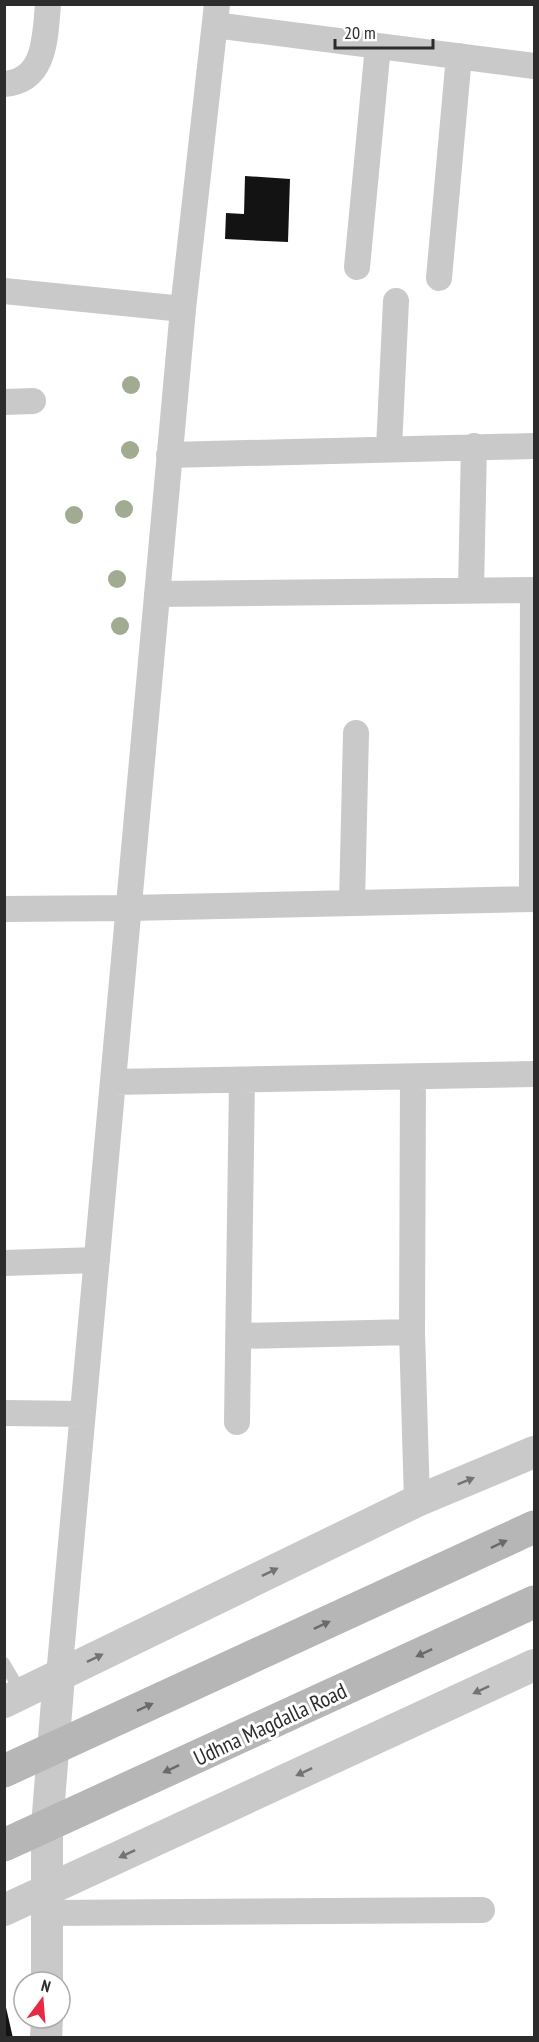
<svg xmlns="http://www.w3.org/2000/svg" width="539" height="2042" font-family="'PT Sans Narrow',sans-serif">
<rect width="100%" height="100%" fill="#fff"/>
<path fill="#131313" d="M 245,176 L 290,179 L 288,242 L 225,239 L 226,213 L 244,214 Z
M 4,2003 L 5,2003 L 13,2038 L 4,2038 Z"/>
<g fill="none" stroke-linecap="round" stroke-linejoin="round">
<path stroke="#c9c9c9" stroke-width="12" d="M 4,1663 L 21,1692"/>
<path stroke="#c9c9c9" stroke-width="26" d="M 215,25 L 534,66
M 4,84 C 46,81 45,37 48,4
M 357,267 L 378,46
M 439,278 L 459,56
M 4,291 L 183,309
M 4,402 L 33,401
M 389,448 L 396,301
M 169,455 L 534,446
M 471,590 L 474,446
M 157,594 L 534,590
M 532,899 L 533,590
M 352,903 L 356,733
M 4,909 L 128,908 L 534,899
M 413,1077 L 412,1332 L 417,1501
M 113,1082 L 534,1074
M 4,1263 L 97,1260
M 238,1336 L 412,1332
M 4,1413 L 82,1414
M 237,1422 L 242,1080
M 59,1676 L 183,309 L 217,4
M 48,1913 L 482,1910"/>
<path stroke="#c9c9c9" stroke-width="32" d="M 4,1702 L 417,1501 L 534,1452
M 4,1910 L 534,1665
M 47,1982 L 47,1826 L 59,1676
M 46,2038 L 47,2018"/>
<path stroke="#b6b6b6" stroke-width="33" d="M 4,1771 L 534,1527
M 4,1845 L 534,1602"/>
</g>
<g fill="#a0ab92">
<circle cx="131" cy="385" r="9"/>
<circle cx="130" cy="450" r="9"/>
<circle cx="124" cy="509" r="9"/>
<circle cx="74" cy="515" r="9"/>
<circle cx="117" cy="579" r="9"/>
<circle cx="120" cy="626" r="9"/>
</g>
<defs><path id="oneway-solid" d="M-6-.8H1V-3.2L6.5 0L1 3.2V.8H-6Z" transform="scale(1.5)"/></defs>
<g fill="#737373">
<use href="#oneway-solid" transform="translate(466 1481) rotate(-22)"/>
<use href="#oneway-solid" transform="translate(270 1572) rotate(-26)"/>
<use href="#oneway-solid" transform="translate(95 1658) rotate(-26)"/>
<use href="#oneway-solid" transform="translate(481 1690) rotate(155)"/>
<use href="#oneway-solid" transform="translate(304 1772) rotate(155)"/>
<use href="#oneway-solid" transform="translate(127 1854) rotate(155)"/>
</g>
<g fill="#6a6a6a">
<use href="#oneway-solid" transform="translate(499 1544) rotate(-25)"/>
<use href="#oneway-solid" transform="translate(322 1625) rotate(-25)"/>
<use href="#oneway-solid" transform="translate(424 1653) rotate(155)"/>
<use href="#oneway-solid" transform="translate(145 1707) rotate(-25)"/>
<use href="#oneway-solid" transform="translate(171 1769) rotate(155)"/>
</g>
<g text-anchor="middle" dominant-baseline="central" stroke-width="6" stroke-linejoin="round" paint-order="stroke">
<g font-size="22" fill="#2c2c2c" stroke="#fff">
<text transform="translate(270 1724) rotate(-25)">Udhna Magdalla Road</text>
</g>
</g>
<rect width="539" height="2042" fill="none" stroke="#2c2c2c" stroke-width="12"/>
<g transform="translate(42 2000) rotate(16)"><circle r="28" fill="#ffffff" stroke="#ababab" stroke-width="1.5"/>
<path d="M0-4.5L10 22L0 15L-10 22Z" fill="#e82944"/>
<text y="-9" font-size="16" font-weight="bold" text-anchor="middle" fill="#2c2c2c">N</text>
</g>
<path d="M335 39v9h98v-9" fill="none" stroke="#2c2c2c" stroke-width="3"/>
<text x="344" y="39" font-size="18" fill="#2c2c2c" stroke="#ffffff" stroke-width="4.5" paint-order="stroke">20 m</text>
</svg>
